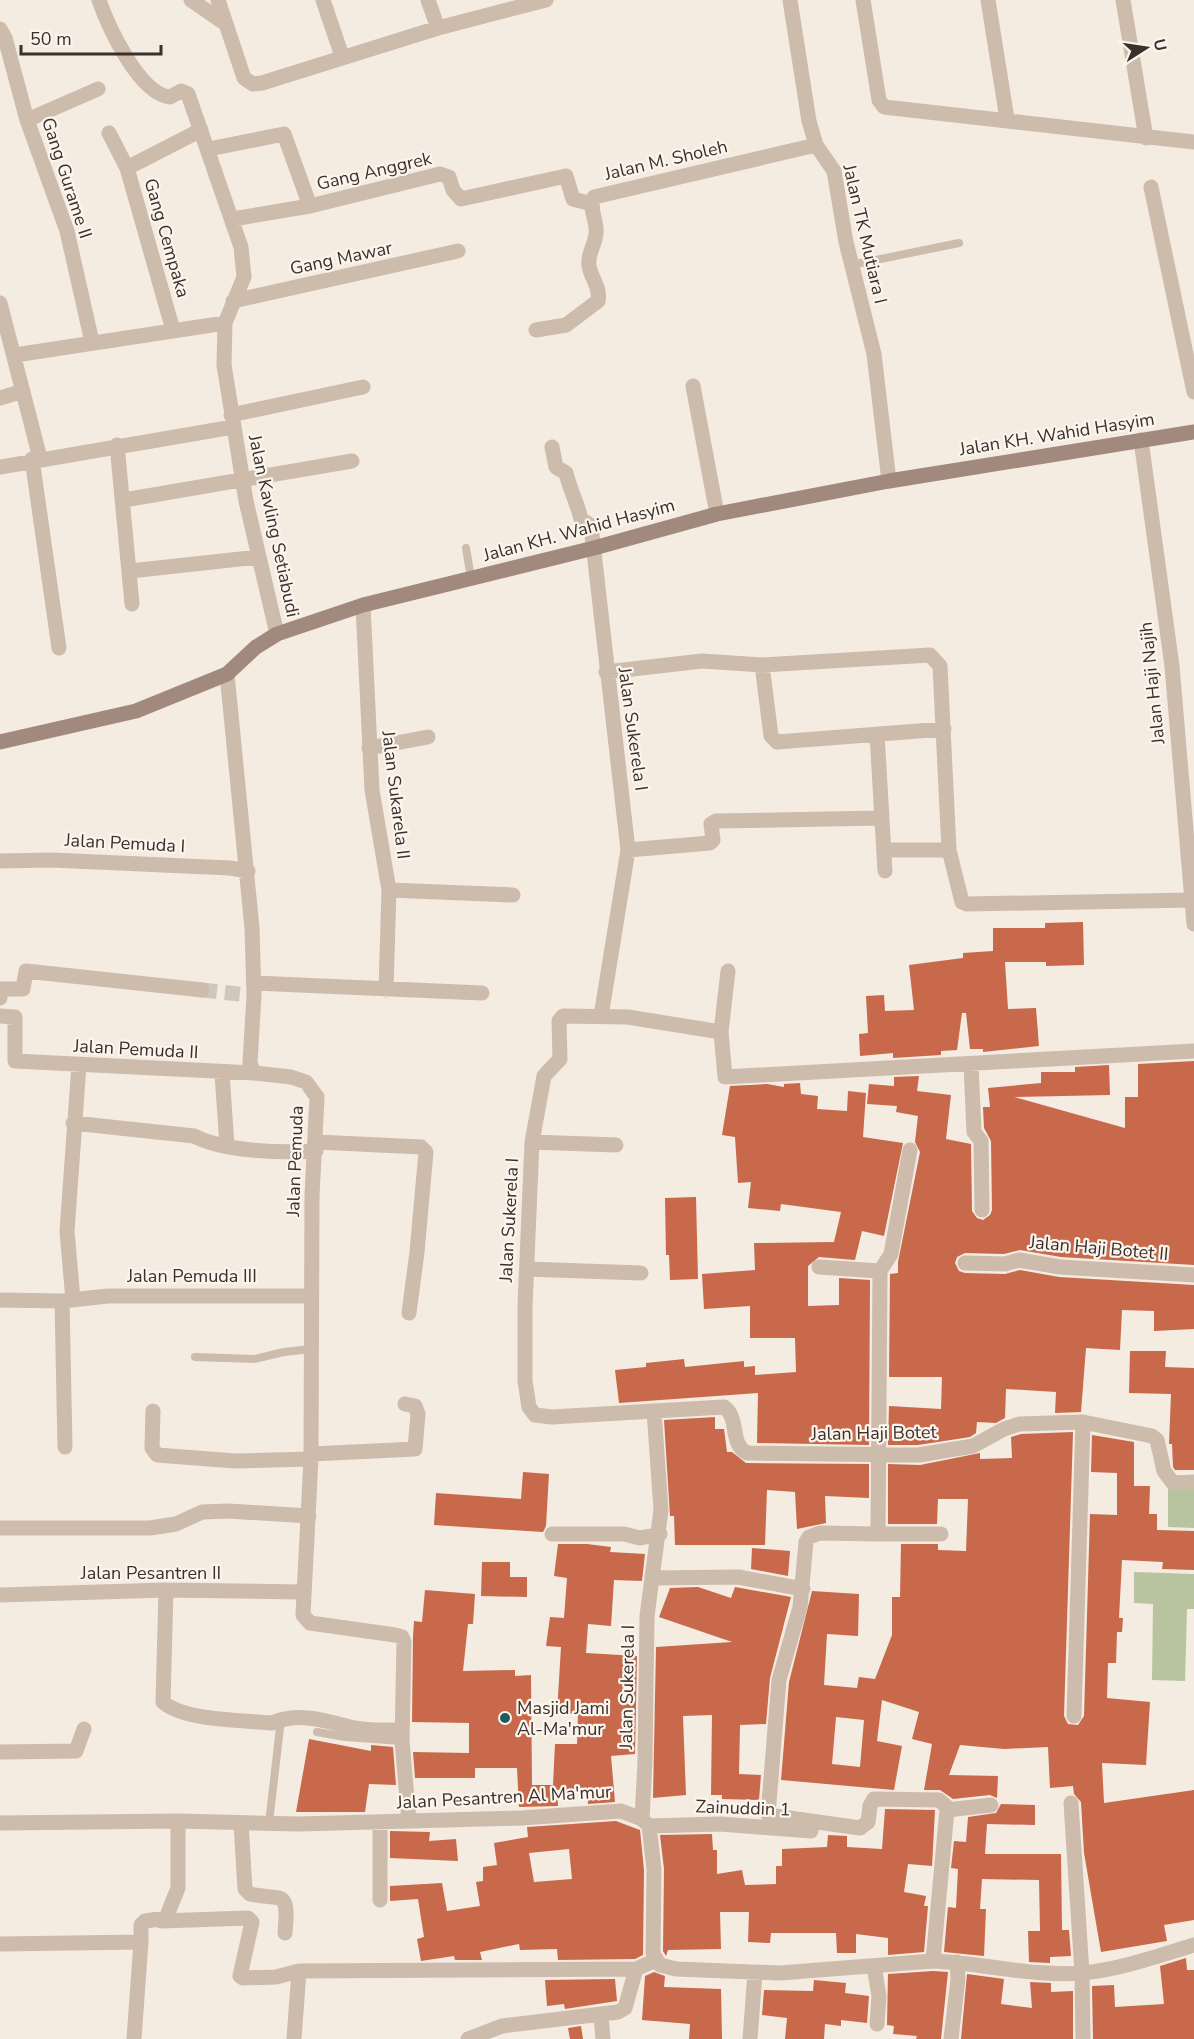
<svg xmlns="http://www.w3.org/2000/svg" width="1194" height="2039" font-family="'Nunito Sans',sans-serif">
<rect width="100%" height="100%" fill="#f4ebe1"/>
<path fill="#b8c4a0" d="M 1168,1487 L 1194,1488 L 1194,1528 L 1168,1527 Z
M 1134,1572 L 1194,1574 L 1194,1609 L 1187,1609 L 1185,1681 L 1152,1680 L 1153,1604 L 1134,1603 Z"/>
<path fill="#c8694b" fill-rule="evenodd" d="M 1083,922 L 1084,965 L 1046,966 L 1046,962 L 1005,962 L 1008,1009 L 1036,1008 L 1039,1046 L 983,1052 L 983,1049 L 970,1049 L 966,1013 L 962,1013 L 957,1050 L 941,1051 L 941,1055 L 893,1058 L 893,1053 L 860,1056 L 859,1034 L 868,1033 L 866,996 L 884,995 L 885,1011 L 914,1010 L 909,965 L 963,958 L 963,953 L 993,951 L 993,928 L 1045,928 L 1045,923 Z
M 1194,1061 L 1194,1265 L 1061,1257 L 1020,1250 L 1004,1254 L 965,1253 L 957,1257 L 955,1263 L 959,1271 L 965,1273 L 1005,1274 L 1020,1270 L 1059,1277 L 1194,1285 L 1194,1329 L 1154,1331 L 1154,1311 L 1122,1310 L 1120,1350 L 1086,1348 L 1081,1412 L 1055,1413 L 1056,1392 L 1006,1389 L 1005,1418 L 996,1423 L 977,1422 L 976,1433 L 970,1437 L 918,1445 L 888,1445 L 889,1406 L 941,1409 L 942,1377 L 889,1377 L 890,1274 L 898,1273 L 898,1262 L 920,1152 L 915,1142 L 918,1116 L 896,1112 L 897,1106 L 867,1104 L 869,1084 L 894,1086 L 894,1077 L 919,1076 L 917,1091 L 951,1095 L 946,1139 L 971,1144 L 972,1211 L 977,1218 L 983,1220 L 990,1215 L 992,1210 L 991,1141 L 984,1128 L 983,1107 L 990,1107 L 988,1088 L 1041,1083 L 1041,1072 L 1075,1072 L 1075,1067 L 1109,1065 L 1110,1095 L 1014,1097 L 1125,1128 L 1125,1097 L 1138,1097 L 1138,1064 Z
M 800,1083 L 801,1094 L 818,1096 L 817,1109 L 847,1111 L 848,1091 L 866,1093 L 863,1137 L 903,1143 L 884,1236 L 862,1231 L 855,1260 L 819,1257 L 808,1266 L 808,1306 L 839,1305 L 839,1278 L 870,1280 L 869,1445 L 757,1443 L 758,1393 L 619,1403 L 615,1370 L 646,1367 L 646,1363 L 684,1359 L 685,1367 L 744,1361 L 744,1367 L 755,1366 L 755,1375 L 796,1372 L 795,1338 L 750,1338 L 750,1306 L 704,1309 L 702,1274 L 755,1270 L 754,1243 L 834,1242 L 841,1212 L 781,1204 L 780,1211 L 748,1208 L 751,1182 L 738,1183 L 735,1137 L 722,1135 L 730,1086 L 767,1084 L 784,1087 L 784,1084 Z
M 696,1197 L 698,1279 L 670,1280 L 669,1255 L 666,1255 L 665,1198 Z
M 1130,1351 L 1166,1351 L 1165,1367 L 1194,1368 L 1194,1470 L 1175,1470 L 1173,1467 L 1172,1444 L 1169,1444 L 1171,1394 L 1129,1393 Z
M 715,1417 L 715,1429 L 724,1429 L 727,1452 L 732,1452 L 746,1463 L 869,1464 L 869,1498 L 825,1496 L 826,1523 L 797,1529 L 795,1492 L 767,1490 L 765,1545 L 675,1545 L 674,1516 L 670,1516 L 664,1420 Z
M 1073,1432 L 1064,1716 L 1068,1724 L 1078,1725 L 1084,1716 L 1090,1514 L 1117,1515 L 1117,1473 L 1091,1472 L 1092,1435 L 1134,1442 L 1134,1486 L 1150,1486 L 1149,1514 L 1157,1514 L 1157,1530 L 1194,1531 L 1194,1570 L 1162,1569 L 1163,1562 L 1122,1560 L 1119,1618 L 1123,1618 L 1122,1632 L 1117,1632 L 1116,1663 L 1108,1663 L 1107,1698 L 1150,1702 L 1146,1765 L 1102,1763 L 1104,1803 L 1194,1790 L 1194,1920 L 1164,1925 L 1167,1941 L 1101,1952 L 1084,1853 L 1081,1802 L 1074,1794 L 1073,1786 L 1050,1788 L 1048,1747 L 1004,1749 L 960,1745 L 949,1775 L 998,1776 L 997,1798 L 990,1795 L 953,1799 L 940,1790 L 924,1790 L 932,1744 L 912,1739 L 919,1712 L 882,1700 L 877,1741 L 902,1746 L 894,1790 L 781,1780 L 789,1682 L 812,1591 L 859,1594 L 858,1636 L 827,1634 L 824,1685 L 857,1688 L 859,1677 L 875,1679 L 892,1635 L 892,1597 L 900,1597 L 901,1544 L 938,1544 L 938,1550 L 966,1551 L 968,1499 L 938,1499 L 937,1524 L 888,1524 L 888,1464 L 920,1465 L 980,1453 L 980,1459 L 1012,1458 L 1011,1437 L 1021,1434 ZM 836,1717 L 864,1720 L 860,1767 L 832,1764 Z
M 523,1472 L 549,1474 L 546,1526 L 543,1532 L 434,1525 L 436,1493 L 521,1499 Z
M 558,1544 L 587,1544 L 611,1547 L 610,1552 L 645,1554 L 642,1581 L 614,1580 L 611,1626 L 588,1624 L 586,1653 L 637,1656 L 635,1754 L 611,1756 L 615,1802 L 588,1804 L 587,1789 L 557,1790 L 558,1806 L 519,1807 L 517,1768 L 475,1768 L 475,1778 L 415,1778 L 413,1752 L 469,1753 L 469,1723 L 412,1722 L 413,1637 L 414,1621 L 422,1622 L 425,1590 L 475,1594 L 473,1624 L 468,1624 L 463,1671 L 515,1670 L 515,1676 L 531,1675 L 532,1785 L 553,1785 L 555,1744 L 577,1744 L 578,1714 L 557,1713 L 561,1647 L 546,1646 L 550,1617 L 564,1618 L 567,1578 L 554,1576 Z
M 752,1548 L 790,1551 L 788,1576 L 751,1569 Z
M 482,1562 L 510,1562 L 510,1577 L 527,1577 L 527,1597 L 481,1596 Z
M 698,1587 L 731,1598 L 735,1587 L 791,1597 L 770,1678 L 766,1724 L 740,1725 L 739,1774 L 761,1775 L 759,1800 L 722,1799 L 722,1795 L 711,1795 L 712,1715 L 683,1716 L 686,1795 L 653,1798 L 656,1647 L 732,1642 L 659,1617 L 670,1588 Z
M 309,1739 L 371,1751 L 371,1745 L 393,1747 L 396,1785 L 369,1784 L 365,1812 L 296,1812 Z
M 1001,1804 L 1035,1805 L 1035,1825 L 987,1824 L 985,1854 L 1061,1854 L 1062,1930 L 1069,1930 L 1071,1956 L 1050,1957 L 1050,1963 L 1029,1962 L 1028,1931 L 1040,1931 L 1039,1880 L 982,1879 L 980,1909 L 986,1909 L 984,1956 L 944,1952 L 948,1907 L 956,1908 L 958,1869 L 951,1868 L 954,1841 L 966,1842 L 968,1817 L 996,1813 Z
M 885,1809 L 935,1810 L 932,1866 L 908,1864 L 904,1892 L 926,1896 L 924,1906 L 928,1906 L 924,1952 L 888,1955 L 888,1938 L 856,1934 L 856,1953 L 837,1953 L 836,1933 L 771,1933 L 770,1943 L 748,1942 L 749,1912 L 720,1912 L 721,1949 L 668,1950 L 666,1956 L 663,1951 L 664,1869 L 660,1835 L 712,1834 L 713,1850 L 717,1850 L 717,1874 L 742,1870 L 745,1885 L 776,1884 L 776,1866 L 782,1866 L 782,1849 L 827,1847 L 828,1835 L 847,1836 L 847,1847 L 882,1849 Z
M 616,1821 L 640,1830 L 644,1870 L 643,1955 L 635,1959 L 558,1960 L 557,1949 L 520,1950 L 519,1944 L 480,1952 L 482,1960 L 455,1960 L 454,1956 L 421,1961 L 417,1939 L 424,1937 L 418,1899 L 390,1901 L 390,1886 L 442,1883 L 447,1911 L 480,1906 L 476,1882 L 483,1881 L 483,1867 L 497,1865 L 494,1843 L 528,1837 L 527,1827 ZM 569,1849 L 572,1879 L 534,1882 L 529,1853 Z
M 390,1831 L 430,1832 L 429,1841 L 456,1839 L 458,1861 L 390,1858 Z
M 1186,1958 L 1187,1970 L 1194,1970 L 1194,2039 L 1093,2039 L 1092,1986 L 1114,1985 L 1115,2007 L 1164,2004 L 1160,1966 Z
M 933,1971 L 948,1972 L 941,2039 L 916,2039 L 917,2036 L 893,2034 L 894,2026 L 887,2025 L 888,1974 Z
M 654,1972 L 665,1976 L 664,1987 L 721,1989 L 722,2039 L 689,2039 L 690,2024 L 642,2020 L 645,1976 Z
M 967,1974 L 1004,1979 L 1001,2004 L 1032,2008 L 1030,1982 L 1051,1983 L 1051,1992 L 1073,1991 L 1073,2039 L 961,2039 Z
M 615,1979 L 617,2001 L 565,2009 L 564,2004 L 547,2006 L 545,1980 Z
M 814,1980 L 846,1983 L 845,1993 L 869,1996 L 867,2023 L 841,2020 L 841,2026 L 825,2024 L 824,2039 L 785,2039 L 787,2018 L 762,2015 L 764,1990 L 813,1991 Z
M 581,2026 L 583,2039 L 570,2039 L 568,2028 Z"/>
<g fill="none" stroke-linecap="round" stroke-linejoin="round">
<path stroke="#cfc6bd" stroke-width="15" stroke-dasharray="15 8" stroke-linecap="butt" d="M 202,990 L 248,995"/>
<path stroke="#cdbbac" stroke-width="8" d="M 851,265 L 959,243
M 466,548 L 471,578
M 195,1357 L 254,1359 L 284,1352 L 311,1349
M 317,1732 L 345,1737 L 402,1741
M 269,1823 L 281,1719"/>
<path stroke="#cdbbac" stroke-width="15" d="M 99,0 C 108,26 139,94 170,97 L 181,91 L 188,94 L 241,247 L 244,277 L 225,323 L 224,365 L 246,501 L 277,634
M 191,0 L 226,24
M 218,0 L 244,78 L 253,84 L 262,83 L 438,28 L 546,0
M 323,0 L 342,56
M 428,0 L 438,28
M 790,0 L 809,121 L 816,145 L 834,171 L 846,242 L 874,354 L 889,481
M 863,0 L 879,100 L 884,107 L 1194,142
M 988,0 L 1007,119
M 1123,0 L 1146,138
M 0,29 L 5,38 L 27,120 L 67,231 L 92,342
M 27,120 L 98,89
M 109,133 L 127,168
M 209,149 L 284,134 L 310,206
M 1151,187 L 1194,392
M 233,219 L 310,206 L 440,174 L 449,177 L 453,190 L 461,199 L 566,176 L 573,199 L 592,204
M 233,301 L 458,251
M 0,303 L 40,458
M 173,330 L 127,168 L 201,130
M 536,330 L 566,325 L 598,301 C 601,288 591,278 589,266 C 587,254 595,245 596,234 C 598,222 588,209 594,197 L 816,145
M 15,355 L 225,323
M 693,386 L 717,514
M 0,398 L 23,391
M 231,415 L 363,387
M 1141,440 L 1172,666 L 1194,924
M 117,445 L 132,604
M 552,447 L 556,467 L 566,473 C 570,490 577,502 581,519 L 591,526 L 628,850 L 601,1016
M 32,459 L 59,648
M 0,467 L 233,427
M 124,500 L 352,461
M 130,571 L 259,557
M 363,605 L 372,790 L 389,890 L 386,990
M 762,665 L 770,728 L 771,736 L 777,742 L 944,729
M 606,672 L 702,661 L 762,665 L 930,655 L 940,666 L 949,850 L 962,902 L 967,904 L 1192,900
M 227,674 L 252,928 L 254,995 L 250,1063 L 254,1073 L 291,1077 L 306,1082 L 317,1097 L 312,1196 L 311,1459 L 303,1615 L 310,1623 L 395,1635 L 402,1637 L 404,1642 L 402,1741 L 409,1821
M 877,734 L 885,871
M 369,748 L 428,737
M 628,850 L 710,843 L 713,840 L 711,824 L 716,821 L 881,818
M 885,850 L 949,850
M 0,861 L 52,860 L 230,868 L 248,871
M 389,890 L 513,895
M 254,983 L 482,993
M 0,998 L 0,989 L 23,989 L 26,971 L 202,990
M 0,1016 L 15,1017 L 15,1061 L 254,1073
M 721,1032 L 728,971
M 971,1065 L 974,1132 L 981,1141 L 982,1210
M 222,1073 L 227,1146
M 73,1123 L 194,1136 C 225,1152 282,1153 316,1151
M 317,1142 L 421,1147 L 426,1152 L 417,1252 L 409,1313
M 532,1142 L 616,1145
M 910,1150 L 891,1254 L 880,1271 L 878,1534 L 820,1533 L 809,1537 L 806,1542 L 800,1607 L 779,1680 L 768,1815 L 860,1828 L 868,1822 L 870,1806 L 874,1799 L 939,1800 L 946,1806 L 947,1810 L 933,1961
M 965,1263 L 1005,1264 L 1019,1260 L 1060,1267 L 1194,1275
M 819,1267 L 880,1271
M 527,1269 L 641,1273
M 0,1300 L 62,1301 L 108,1296 L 311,1296
M 73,1300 L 67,1231 L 79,1065
M 62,1301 L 65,1447
M 153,1411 L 152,1448 L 157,1455 L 235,1461 L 311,1459
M 654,1411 L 724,1407 C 740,1418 729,1444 747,1453 L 919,1455 L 973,1446 L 1004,1429 L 1019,1424 L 1083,1422 L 1152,1436 L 1157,1440 L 1164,1471 L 1173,1483 L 1194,1482
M 311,1454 L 415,1449 L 418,1414 L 415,1406 L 405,1404
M 0,1528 L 150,1528 L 176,1524 L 202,1512 L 228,1511 L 309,1516
M 552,1534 L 624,1534 L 640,1538 L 660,1534
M 878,1534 L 941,1534
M 652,1578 L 738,1577 L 803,1589
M 166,1590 L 163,1702 C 184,1721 243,1720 272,1723 C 299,1712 323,1720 350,1727 C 367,1731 385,1730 402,1730
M 0,1595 L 166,1590 L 303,1592
M 1074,1716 L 1083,1422
M 0,1752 L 76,1751 L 84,1729
M 1071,1803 L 1082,1973 L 1083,2039
M 947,1810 L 991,1805
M 642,1819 L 645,1761 L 647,1616 L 661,1510 L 654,1411 L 552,1417 L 535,1415 L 529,1407 L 525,1381 L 525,1306 L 532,1142 L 544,1076 L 560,1059 L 559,1021 L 563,1016 L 628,1017 L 721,1032 L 725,1077 L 1194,1051
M 380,1822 L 380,1900
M 0,1823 L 178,1821 L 299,1824 L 522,1818 L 621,1811 L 642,1819 L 649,1826 L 654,1869 L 653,1954 L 660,1965 L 676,1969 L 780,1973 L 933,1961 C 983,1963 1033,1977 1083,1973 C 1121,1969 1158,1956 1194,1945
M 241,1823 L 245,1889 L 250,1894 C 283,1901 289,1888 285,1933
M 649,1826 L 720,1824 L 811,1831
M 161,1921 L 248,1918 L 252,1922 L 240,1976 L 243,1978 L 276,1977 L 299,1971 L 636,1969 L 656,1960
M 0,1944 L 141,1942 L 141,1925 L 145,1921 L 166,1918 L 178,1888 L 178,1821
M 874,1966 L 879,1996 L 877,2024
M 601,2015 L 603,2039
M 134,2039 L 141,1942
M 294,2039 L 299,1971
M 468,2039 L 502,2026 L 618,2012 L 625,2008 L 636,1969
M 750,2039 L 755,1973
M 951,2039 L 958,1979 L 957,1962"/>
<path stroke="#a18a7d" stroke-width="15" d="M 0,742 L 136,711 L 227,674 L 256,647 L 277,634 L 363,605 L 594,548 L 717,514 L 889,481 L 1194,432"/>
</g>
<circle fill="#1f5a5e" stroke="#fbf5ee" stroke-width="2" cx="505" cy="1718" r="6"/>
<g text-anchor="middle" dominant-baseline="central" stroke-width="4.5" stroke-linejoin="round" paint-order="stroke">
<g font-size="18" fill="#3b302b" stroke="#fbf5ee">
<text transform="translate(666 160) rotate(-13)">Jalan M. Sholeh</text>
<text transform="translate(374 171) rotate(-13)">Gang Anggrek</text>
<text transform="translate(67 178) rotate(72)">Gang Gurame II</text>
<text transform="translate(865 234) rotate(77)">Jalan TK Mutiara I</text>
<text transform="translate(167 238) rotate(74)">Gang Cempaka</text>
<text transform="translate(341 258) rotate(-12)">Gang Mawar</text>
<text transform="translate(1057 434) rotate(-9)">Jalan KH. Wahid Hasyim</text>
<text transform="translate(274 526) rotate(78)">Jalan Kavling Setiabudi</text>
<text transform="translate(579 530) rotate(-15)">Jalan KH. Wahid Hasyim</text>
<text transform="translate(1152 683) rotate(-96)">Jalan Haji Najih</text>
<text transform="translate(633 729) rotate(82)">Jalan Sukerela I</text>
<text transform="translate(396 795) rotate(83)">Jalan Sukarela II</text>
<text transform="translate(125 843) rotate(3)">Jalan Pemuda I</text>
<text transform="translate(136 1049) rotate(3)">Jalan Pemuda II</text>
<text transform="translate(295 1161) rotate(-88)">Jalan Pemuda</text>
<text transform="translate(509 1220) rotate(-87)">Jalan Sukerela I</text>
<text transform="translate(1099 1248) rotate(5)">Jalan Haji Botet II</text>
<text x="192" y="1276">Jalan Pemuda III</text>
<text transform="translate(874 1433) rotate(-1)">Jalan Haji Botet</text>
<text x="151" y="1573">Jalan Pesantren II</text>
<text transform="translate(627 1687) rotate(-89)">Jalan Sukerela I</text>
<text transform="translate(504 1797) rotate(-3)">Jalan Pesantren Al Ma'mur</text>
<text transform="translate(743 1808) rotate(2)">Zainuddin 1</text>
</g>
<g font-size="18" fill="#3b302b" stroke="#fbf5ee" text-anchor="start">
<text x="517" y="1708">Masjid Jami<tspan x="517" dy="21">Al-Ma'mur</tspan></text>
</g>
</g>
<g transform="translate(1146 48) rotate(78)" stroke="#fbf5ee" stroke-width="4.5" paint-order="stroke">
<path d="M0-4.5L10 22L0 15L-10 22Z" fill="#3b302b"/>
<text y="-9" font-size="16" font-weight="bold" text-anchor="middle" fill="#3b302b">U</text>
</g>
<path d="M21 45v9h140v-9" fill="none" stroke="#3b302b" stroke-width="3"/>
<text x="30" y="45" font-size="18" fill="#3b302b" stroke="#fbf5ee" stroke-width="4.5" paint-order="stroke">50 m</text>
</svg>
